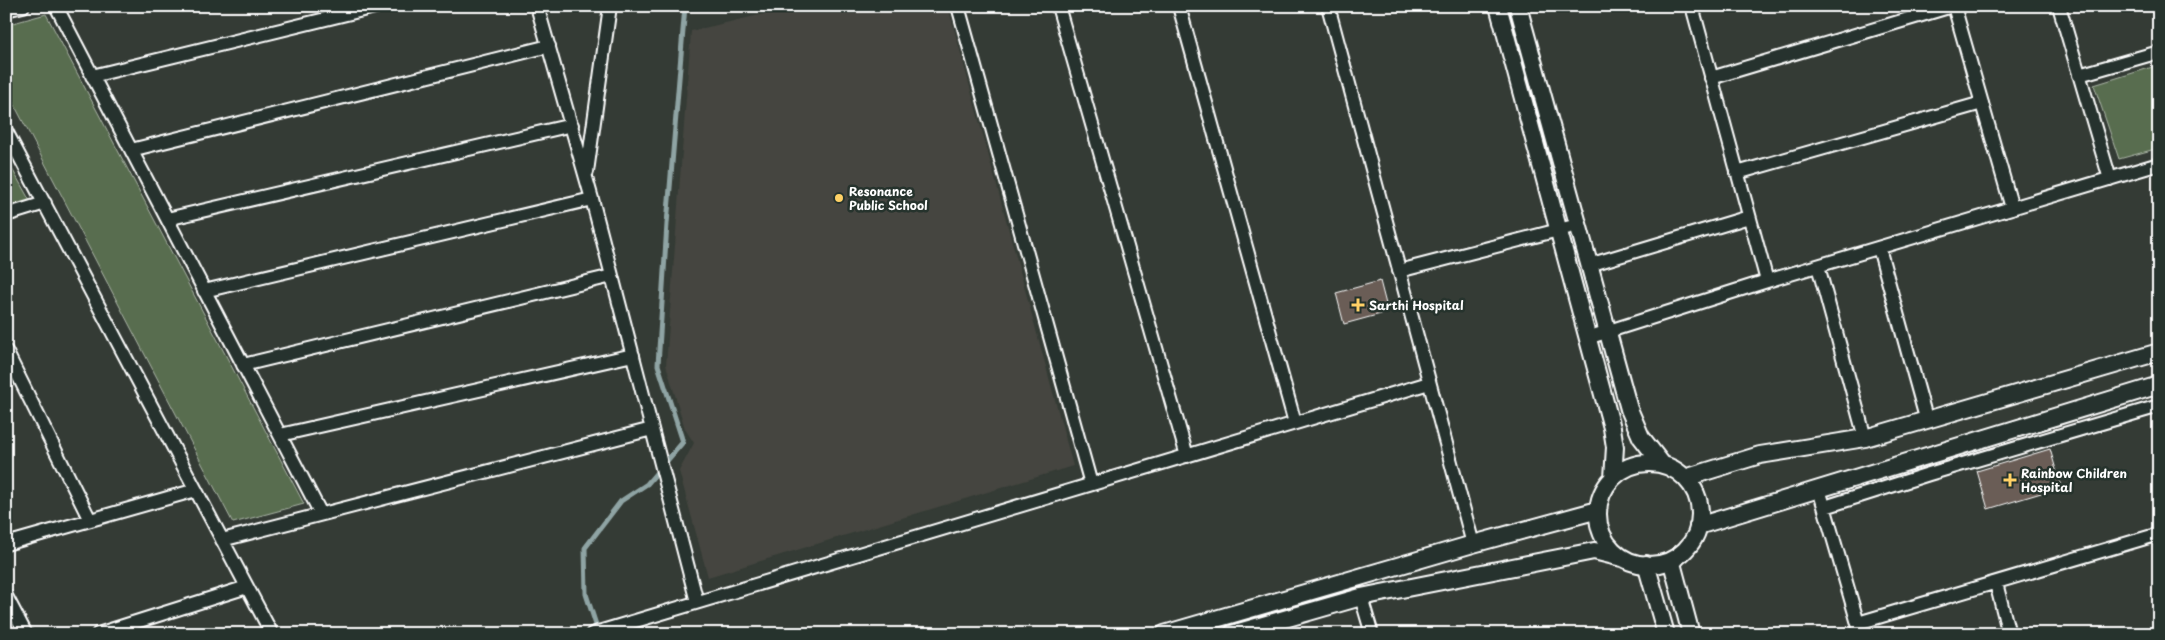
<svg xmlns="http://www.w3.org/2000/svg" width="2165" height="640" font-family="'Playpen Sans',sans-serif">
<rect width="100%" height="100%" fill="#343b35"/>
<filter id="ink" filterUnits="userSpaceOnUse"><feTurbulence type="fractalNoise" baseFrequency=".02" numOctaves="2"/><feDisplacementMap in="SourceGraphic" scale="10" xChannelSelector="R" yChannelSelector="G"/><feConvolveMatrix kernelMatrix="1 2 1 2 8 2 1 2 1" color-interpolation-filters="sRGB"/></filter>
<g filter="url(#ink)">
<path fill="#44453f" d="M 798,6 L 948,6 L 1073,466 L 708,577 L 679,471 L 694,443 L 685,429 L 666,365 L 691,31 Z"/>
<path fill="#596d50" stroke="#acb6a8" d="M 46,14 L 304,504 L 233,523 L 6,89 L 6,25 Z
M 2159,65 L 2159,148 L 2119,159 L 2094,85 Z
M 6,158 L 30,201 L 6,208 Z"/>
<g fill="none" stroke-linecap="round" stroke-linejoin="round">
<path stroke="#8fa4a4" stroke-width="5" d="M 598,631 L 586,594 L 585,548 L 621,501 L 647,484 L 683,442 L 658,365 L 667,224 L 685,6"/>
</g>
<path fill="#6a5d57" stroke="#fff" d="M 1380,281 L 1388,312 L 1344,324 L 1336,293 Z
M 2050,449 L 2061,487 L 1988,509 L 1977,471 Z"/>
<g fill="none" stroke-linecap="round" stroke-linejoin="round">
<defs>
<path id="minor" d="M 56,6 L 321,514
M 537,6 L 592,199 L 697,602
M 958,6 L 1091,484
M 1058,6 L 1187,456
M 1179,6 L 1295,423
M 1328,6 L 1473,544
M 1692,6 L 1767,281
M 1954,6 L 2012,208
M 2059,6 L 2110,179
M 6,10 L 23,6
M 2079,75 L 2159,52
M 92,76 L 379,6
M 1711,78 L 1952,6
M 6,131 L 272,634
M 131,150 L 549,46
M 587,172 L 610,6
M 1737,173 L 1982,103
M 6,215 L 45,203
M 167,219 L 572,125
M 1879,248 L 1926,418
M 1589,265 L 1749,217
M 1818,266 L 1865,438
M 1399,271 L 1578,225
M 204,291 L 592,199
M 1587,338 L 1767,281 L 2159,164
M 6,351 L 90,520
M 243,365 L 612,276
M 280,435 L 633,355
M 1819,489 L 1861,634
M 1825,507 L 1929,474 L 2159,406
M 222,540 L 652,429
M 6,544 L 196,490
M 1996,583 L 2009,634
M 6,596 L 26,634
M 1361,597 L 1372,634
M 1858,623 L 2159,534
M 98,634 L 247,587
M 592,634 L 1429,383"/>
<path id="tertiary" d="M 1498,6 L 1612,428 L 1615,447 L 1613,478
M 1518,6 L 1629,409 L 1641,437 L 1662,464
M1598 514a51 51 0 1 1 102 0a51 51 0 1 1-102 0Z
M 1685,478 L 1760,455 L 1865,438 L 2159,352
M 1698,526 L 2159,385
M 1678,556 L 1672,563 L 1691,634
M 1646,564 L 1666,634
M 1164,634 L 1473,544 L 1598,510
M 1232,634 L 1361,597 L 1594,551 L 1622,558"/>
</defs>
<use href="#minor" stroke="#fff" stroke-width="16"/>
<use href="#tertiary" stroke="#fff" stroke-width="20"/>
<use href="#minor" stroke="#26332d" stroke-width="12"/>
<use href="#tertiary" stroke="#26332d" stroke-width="16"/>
</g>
</g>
<g fill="#ffd166" stroke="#26332d" stroke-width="2">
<circle cx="839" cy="198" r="5"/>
<path d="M1355.5 297.5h5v5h5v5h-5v5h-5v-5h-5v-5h5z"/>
<path d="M2007.5 472.5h5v5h5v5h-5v5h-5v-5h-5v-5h5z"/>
</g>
<g text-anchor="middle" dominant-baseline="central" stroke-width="5" stroke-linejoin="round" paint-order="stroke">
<g font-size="12" font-weight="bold" fill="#fff" stroke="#26332d" text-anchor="start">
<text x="849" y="191">Resonance<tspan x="849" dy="14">Public School</tspan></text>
<text x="1369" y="305">Sarthi Hospital</text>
<text x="2021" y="473">Rainbow Children<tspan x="2021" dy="14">Hospital</tspan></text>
</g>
</g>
<rect width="2165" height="640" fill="none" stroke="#26332d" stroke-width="25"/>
<rect x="12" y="12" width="2140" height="615" fill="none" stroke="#fff" stroke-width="2" filter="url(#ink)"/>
</svg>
